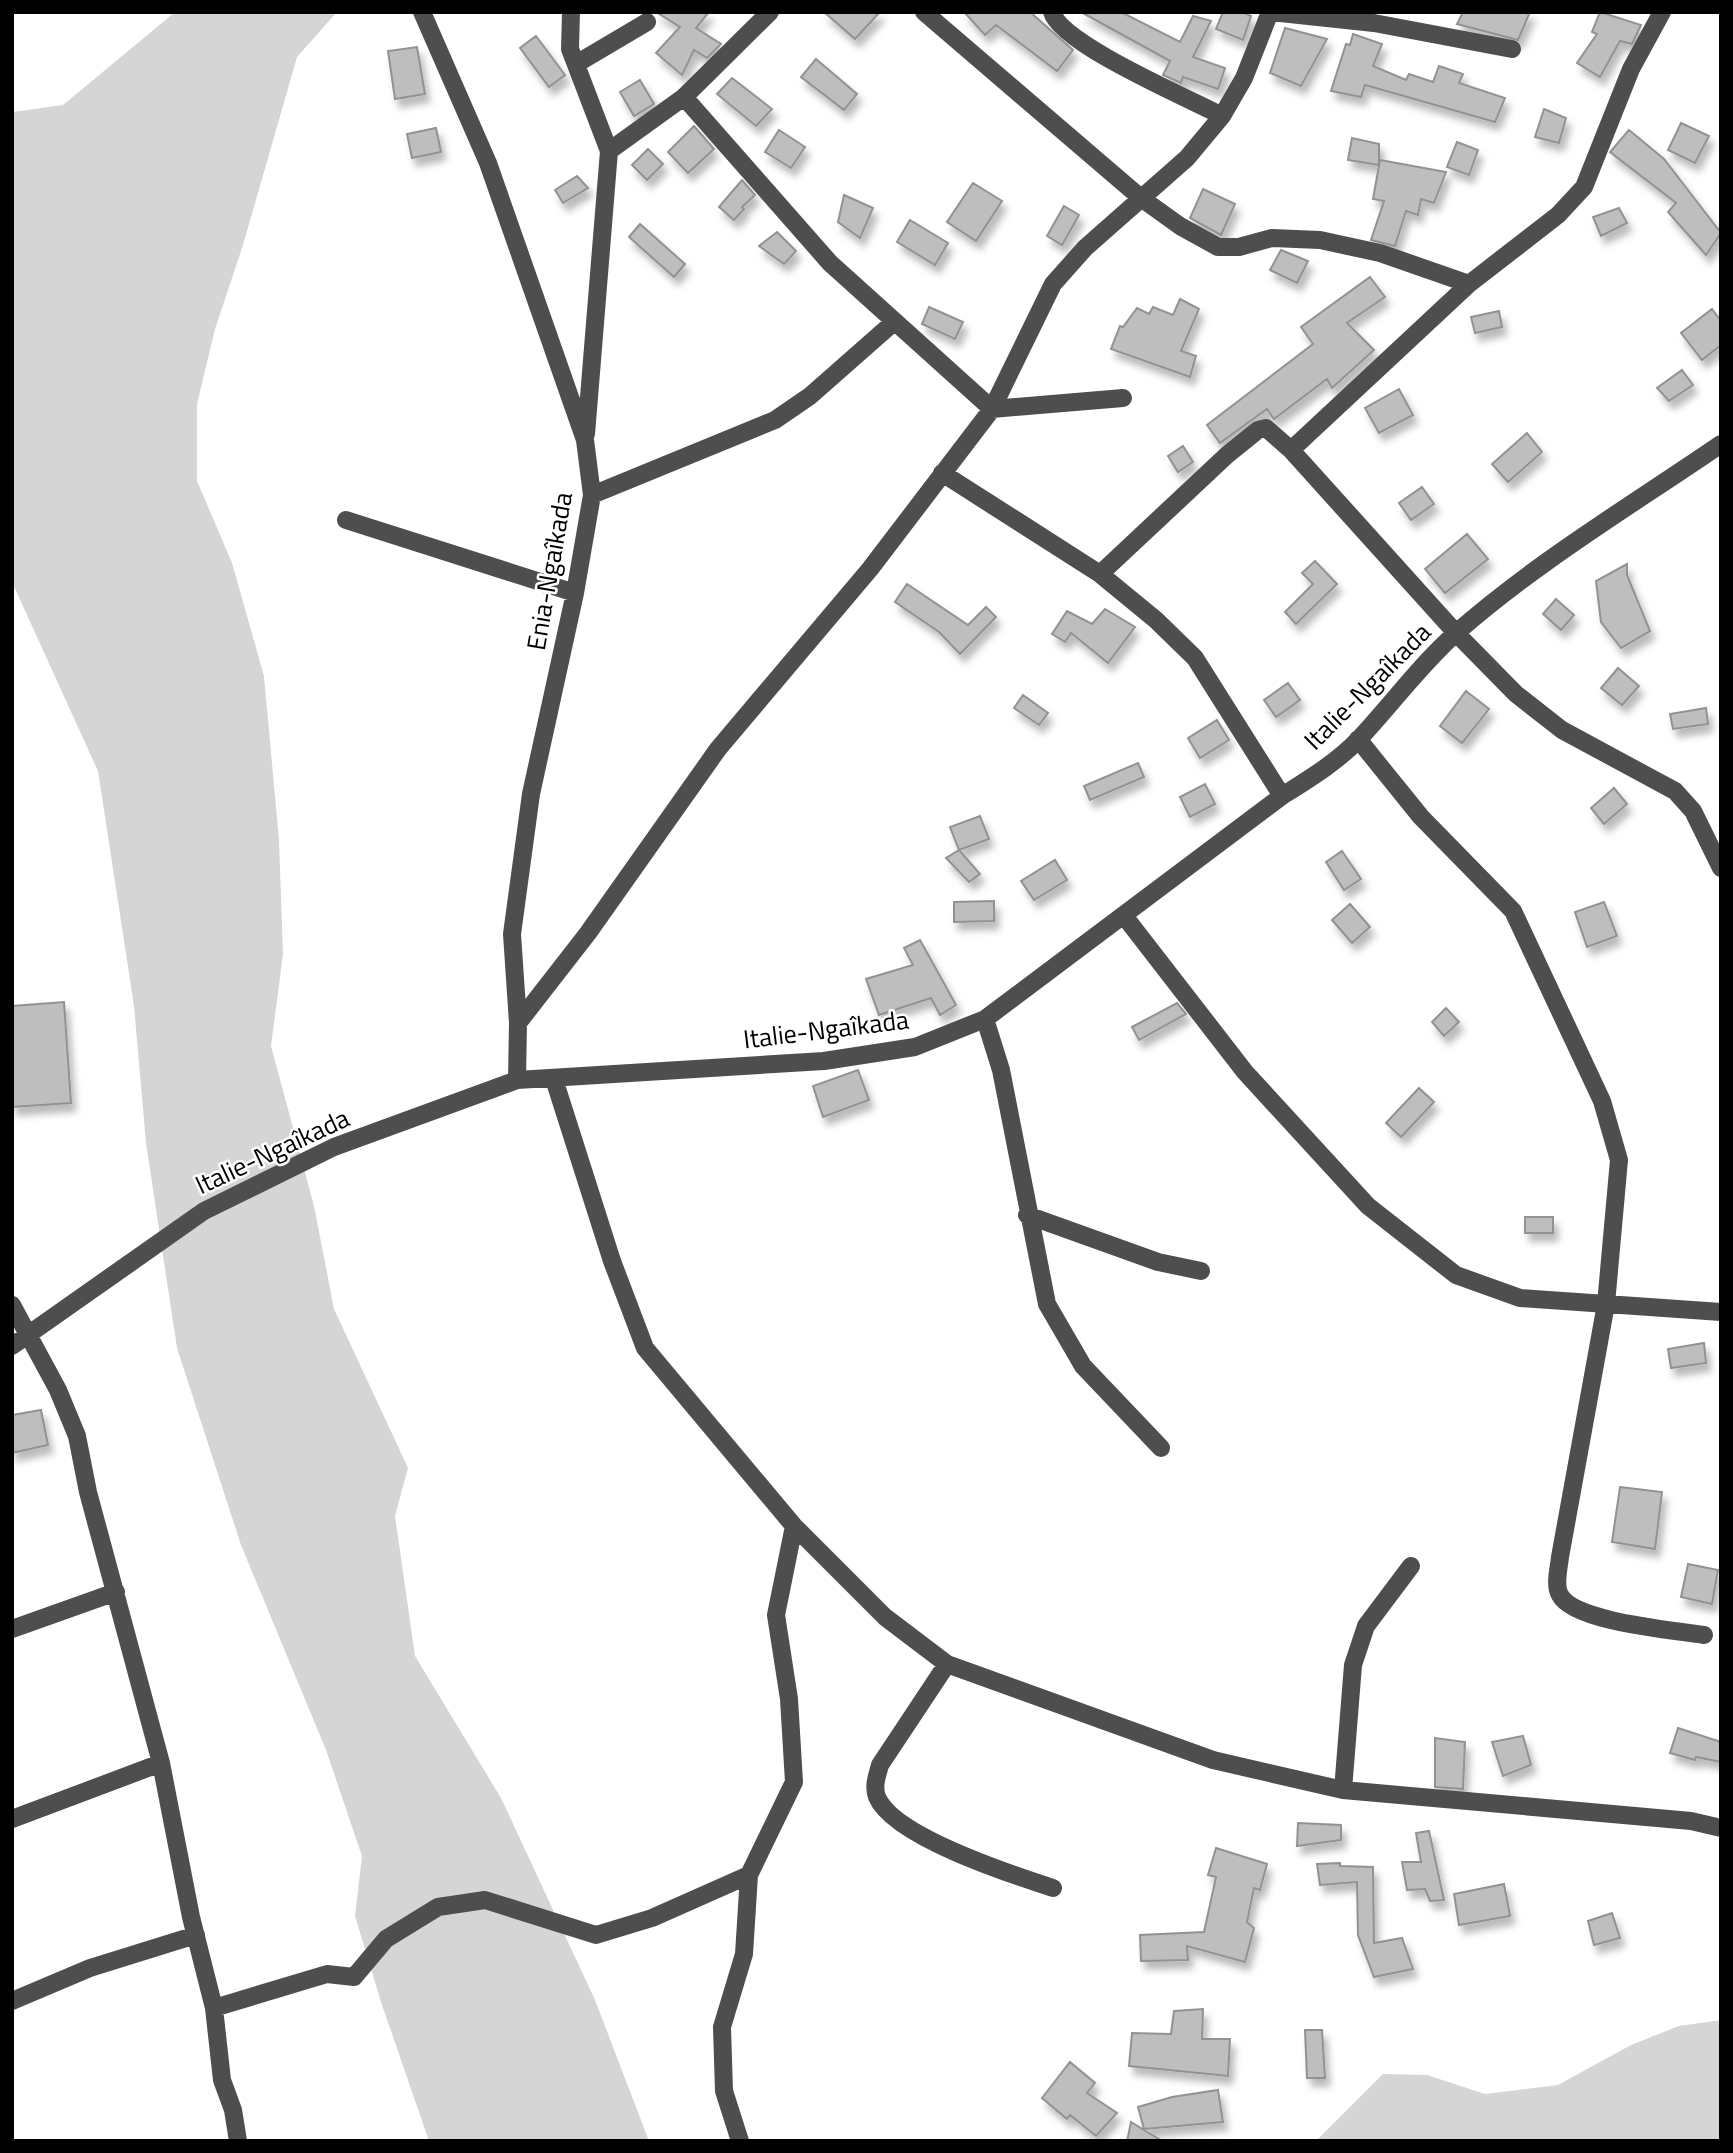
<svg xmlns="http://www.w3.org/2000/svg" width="1733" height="2153" font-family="'Titillium Web',sans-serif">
<defs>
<filter id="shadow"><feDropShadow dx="4.5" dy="8" stdDeviation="3.5" flood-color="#0004"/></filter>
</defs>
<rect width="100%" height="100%" fill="#fff"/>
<path fill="#d5d5d5" d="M 175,12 L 337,12 L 297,57 L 243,245 L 215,329 L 197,404 L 197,481 L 232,563 L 264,676 L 279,840 L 283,954 L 271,1046 L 314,1206 L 334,1309 L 408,1468 L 395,1516 L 415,1656 L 501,1798 L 595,2000 L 649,2141 L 429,2141 L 382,2005 L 355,1916 L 362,1856 L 326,1750 L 241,1545 L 177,1348 L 146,1143 L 134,1006 L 98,771 L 12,582 L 12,112 L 63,105 Z
M 1721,2020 L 1721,2141 L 1316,2141 L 1383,2074 L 1427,2075 L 1485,2094 L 1558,2085 L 1631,2045 L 1679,2026 Z"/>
<path fill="#bebebe" stroke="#929292" stroke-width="2" filter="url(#shadow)" d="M 656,12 L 709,12 L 696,28 L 721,44 L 707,58 L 694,50 L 682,75 L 656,53 L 680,27 Z
M 824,12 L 880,12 L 855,39 Z
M 964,12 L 1030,12 L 1073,50 L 1057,71 L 996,25 L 985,35 Z
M 1081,12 L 1121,12 L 1180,42 L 1193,16 L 1211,21 L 1193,57 L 1225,68 L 1218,89 L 1183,77 L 1181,83 L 1163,75 L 1170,61 Z
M 1223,12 L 1242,12 L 1251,16 L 1243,40 L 1216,29 Z
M 1463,12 L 1530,12 L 1518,40 L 1457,24 Z
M 1600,12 L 1641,25 L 1632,44 L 1620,41 L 1600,77 L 1577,63 L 1597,34 L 1592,32 Z
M 1285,28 L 1327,39 L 1301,86 L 1270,73 Z
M 1353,34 L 1382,44 L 1373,66 L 1406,80 L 1409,74 L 1433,82 L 1439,66 L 1463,74 L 1459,83 L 1505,98 L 1495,122 L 1365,85 L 1361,97 L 1331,91 L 1346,44 L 1350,45 Z
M 536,36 L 565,75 L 549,87 L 520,48 Z
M 417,47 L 425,94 L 395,99 L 388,51 Z
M 816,59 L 857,94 L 844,110 L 801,77 Z
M 732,78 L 772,109 L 756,126 L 717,94 Z
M 640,80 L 654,104 L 634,116 L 620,92 Z
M 1544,109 L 1566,118 L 1559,143 L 1535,137 Z
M 1681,123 L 1709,136 L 1695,163 L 1668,150 Z
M 694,126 L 714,149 L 688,173 L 668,152 Z
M 436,128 L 441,152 L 412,158 L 407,134 Z
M 779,130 L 805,147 L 791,168 L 765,152 Z
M 1629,130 L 1664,159 L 1721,233 L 1706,255 L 1668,212 L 1676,203 L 1610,152 Z
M 1352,138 L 1379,144 L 1379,165 L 1348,160 Z
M 1457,142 L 1478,150 L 1469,175 L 1447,167 Z
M 648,149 L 663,164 L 647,180 L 632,165 Z
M 1380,160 L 1446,172 L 1434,203 L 1421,199 L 1418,215 L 1406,211 L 1395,246 L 1371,240 L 1384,201 L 1373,199 Z
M 577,176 L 588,188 L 563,203 L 555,190 Z
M 742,180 L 755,195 L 742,207 L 744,209 L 734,220 L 719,207 Z
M 973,183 L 1002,201 L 976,241 L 947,222 Z
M 1203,189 L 1235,204 L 1221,235 L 1190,218 Z
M 844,195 L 873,208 L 860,238 L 838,222 Z
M 1064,206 L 1079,215 L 1062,245 L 1047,236 Z
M 1619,208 L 1627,223 L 1601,236 L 1593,217 Z
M 910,220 L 948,243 L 935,265 L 897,242 Z
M 640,224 L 685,264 L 674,277 L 629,237 Z
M 777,232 L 796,251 L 784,264 L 759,246 Z
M 1281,250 L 1308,261 L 1297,283 L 1270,270 Z
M 1370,277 L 1385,297 L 1347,323 L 1374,350 L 1332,388 L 1327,379 L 1274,419 L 1267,409 L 1220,443 L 1207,425 L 1313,344 L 1301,327 Z
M 1180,299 L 1199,309 L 1181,351 L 1196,356 L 1190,377 L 1111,349 L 1120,326 L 1123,327 L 1137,308 L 1149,314 L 1153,307 L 1173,315 Z
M 929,307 L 963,322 L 955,339 L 922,324 Z
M 1712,309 L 1721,321 L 1721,345 L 1702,360 L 1681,333 Z
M 1499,311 L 1502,327 L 1475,333 L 1471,317 Z
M 1682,370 L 1693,385 L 1669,401 L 1657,388 Z
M 1399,389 L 1413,415 L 1379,433 L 1365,408 Z
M 1527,433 L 1542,452 L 1508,482 L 1492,464 Z
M 1183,446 L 1193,462 L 1178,472 L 1168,456 Z
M 1422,487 L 1434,504 L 1411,520 L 1399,503 Z
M 1467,534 L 1488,559 L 1445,593 L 1425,569 Z
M 1315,561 L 1337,584 L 1296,624 L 1285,612 L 1313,584 L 1302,573 Z
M 1627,564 L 1627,575 L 1650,631 L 1621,648 L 1601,622 L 1596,581 Z
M 907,584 L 968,625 L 986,607 L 996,617 L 960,654 L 939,632 L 895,602 Z
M 1556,599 L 1574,615 L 1561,630 L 1543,614 Z
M 1105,609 L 1135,627 L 1108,663 L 1071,633 L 1065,642 L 1052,634 L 1067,611 L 1092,624 Z
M 1618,668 L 1639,686 L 1622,705 L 1601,688 Z
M 1288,683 L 1300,700 L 1276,717 L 1264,700 Z
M 1466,691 L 1489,709 L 1462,743 L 1440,726 Z
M 1023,695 L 1048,713 L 1039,725 L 1014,708 Z
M 1706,708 L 1708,724 L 1673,729 L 1670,714 Z
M 1217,720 L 1229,740 L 1200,758 L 1188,738 Z
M 1138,763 L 1144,777 L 1090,800 L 1084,786 Z
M 1205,784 L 1215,804 L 1190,817 L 1180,797 Z
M 1614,788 L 1627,804 L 1604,824 L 1591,808 Z
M 980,816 L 989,839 L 959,850 L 950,827 Z
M 959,850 L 980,874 L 969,882 L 946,858 Z
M 1342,851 L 1361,879 L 1344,890 L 1326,862 Z
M 1055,860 L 1067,880 L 1034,900 L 1021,881 Z
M 994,901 L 994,921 L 954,922 L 954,902 Z
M 1604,902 L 1617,936 L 1587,947 L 1575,912 Z
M 1350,904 L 1370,927 L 1352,943 L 1332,920 Z
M 920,940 L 956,1005 L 940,1015 L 931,998 L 879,1015 L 866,979 L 913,965 L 904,948 Z
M 64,1002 L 71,1103 L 12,1107 L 12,1006 Z
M 1177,1003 L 1186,1014 L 1139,1040 L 1132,1027 Z
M 1446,1008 L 1459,1022 L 1444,1036 L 1432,1022 Z
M 858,1070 L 869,1100 L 823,1117 L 813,1086 Z
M 1419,1088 L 1434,1102 L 1401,1137 L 1386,1123 Z
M 1525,1217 L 1553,1217 L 1553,1233 L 1525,1233 Z
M 1704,1343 L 1706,1363 L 1671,1368 L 1668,1349 Z
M 41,1410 L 48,1445 L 12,1453 L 12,1415 Z
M 1620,1487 L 1662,1492 L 1655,1549 L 1612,1542 Z
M 1688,1564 L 1718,1570 L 1712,1604 L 1681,1597 Z
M 1678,1728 L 1721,1742 L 1721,1762 L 1696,1757 L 1695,1760 L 1670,1753 Z
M 1523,1736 L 1531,1765 L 1503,1776 L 1492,1742 Z
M 1435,1738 L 1465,1742 L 1463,1789 L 1435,1787 Z
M 1298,1823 L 1341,1825 L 1341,1840 L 1297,1846 Z
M 1429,1831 L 1444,1900 L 1430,1901 L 1425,1889 L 1407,1890 L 1402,1862 L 1421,1862 L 1416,1833 Z
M 1216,1848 L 1267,1864 L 1260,1890 L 1254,1888 L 1247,1922 L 1254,1928 L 1245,1962 L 1187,1946 L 1188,1960 L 1141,1961 L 1140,1935 L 1204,1932 L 1216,1877 L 1208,1875 Z
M 1340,1863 L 1340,1866 L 1373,1867 L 1374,1943 L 1402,1938 L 1413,1969 L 1374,1977 L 1358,1935 L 1357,1882 L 1320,1885 L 1317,1864 Z
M 1504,1884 L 1510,1916 L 1459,1925 L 1454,1894 Z
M 1612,1913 L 1620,1938 L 1594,1945 L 1588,1921 Z
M 1203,2009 L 1202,2039 L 1230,2039 L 1228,2076 L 1129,2066 L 1132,2033 L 1171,2034 L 1174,2011 Z
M 1305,2030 L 1322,2030 L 1325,2078 L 1307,2078 Z
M 1070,2062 L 1095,2083 L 1087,2093 L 1117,2113 L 1096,2136 L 1070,2115 L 1067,2119 L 1042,2098 Z
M 1218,2090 L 1223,2122 L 1144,2129 L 1138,2107 L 1172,2097 Z
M 1131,2122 L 1162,2141 L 1127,2141 Z"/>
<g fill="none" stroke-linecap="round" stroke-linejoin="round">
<path stroke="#4e4e4e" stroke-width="18" d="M 422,12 L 488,163 L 585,440 L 592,495 L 575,593 L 531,794 L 512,934 L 518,1023 L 517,1080
M 571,12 L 570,49 L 609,151 L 586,434
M 924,12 L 1141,198 L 1180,226 L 1218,247 L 1239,247 L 1272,238 L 1320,240 L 1380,253 L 1469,284
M 1052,12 C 1061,44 1188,98 1222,116
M 576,64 L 647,22
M 684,97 L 830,263 L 992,409 L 1123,398
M 609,151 L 684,97 L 770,12
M 1291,450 L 1469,284 L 1558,215 L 1584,187 L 1631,69 L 1662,12
M 942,473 L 1100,574 L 1156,620 L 1195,658 L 1282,796
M 592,495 L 775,420 L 810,396 L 894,322
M 346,520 L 575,593
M 1100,574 L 1227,455 L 1258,430 L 1266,428 L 1291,450 L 1456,633 L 1516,694 L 1562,730 L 1675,791 L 1693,811 L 1721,868
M 1358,739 L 1421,817 L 1513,911 L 1602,1101 L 1619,1160 L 1606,1304 L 1560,1557 C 1559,1568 1554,1585 1560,1595 C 1574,1622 1674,1630 1704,1635
M 1125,917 L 1245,1072 L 1368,1206 L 1456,1275 L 1520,1298 L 1721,1312
M 985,1019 L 1001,1070 L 1047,1304 L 1083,1366 L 1161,1448
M 518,1023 L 588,933 L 718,749 L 870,569 L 992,409 L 1053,284 L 1085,248 L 1187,158 L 1222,116 L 1244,78 L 1270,12 L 1374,23 L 1512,49
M 554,1079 L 612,1261 L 645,1348 L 794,1526 L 885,1617 L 947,1664 L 1213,1760 L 1343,1790 L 1691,1821 L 1721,1828
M 1027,1215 L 1158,1262 L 1201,1271
M 12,1305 L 58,1390 L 77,1436 L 88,1492 L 161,1763 L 191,1917 L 214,2008 L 222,2080 L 233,2110 L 238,2141
M 12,1346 L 204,1211 L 334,1147 L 517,1080 L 824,1061 L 915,1047 L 985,1019 L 1282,796 C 1309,779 1337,762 1359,739 C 1392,704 1420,665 1456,633 C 1538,561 1632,505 1721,444
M 12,1629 L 116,1592
M 947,1664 L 880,1765 C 877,1776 873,1786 877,1797 C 894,1837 1013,1875 1053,1888
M 1343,1790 L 1353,1665 L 1366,1626 L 1411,1566
M 12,1819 L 161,1763
M 12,2001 L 90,1968 L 196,1935
M 214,2008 L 327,1974 L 354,1977 L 386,1939 L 438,1907 L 485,1900 L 596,1935 L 652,1918 L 749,1875
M 740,2141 L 724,2091 L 722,2027 L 744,1954 L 749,1875 L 794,1782 L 789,1699 L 776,1615 L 794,1526"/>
</g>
<g text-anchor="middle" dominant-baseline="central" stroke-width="5" stroke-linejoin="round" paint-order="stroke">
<g font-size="26" fill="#000" stroke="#fff">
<text transform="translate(549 571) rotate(-80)">Enia-Ngaîkada</text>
<text transform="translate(1367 686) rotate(-45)">Italie-Ngaîkada</text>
<text transform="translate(826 1029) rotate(-7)">Italie-Ngaîkada</text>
<text transform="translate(272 1151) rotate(-25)">Italie-Ngaîkada</text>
</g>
</g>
<rect width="1733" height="2153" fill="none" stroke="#000000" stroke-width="28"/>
</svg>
